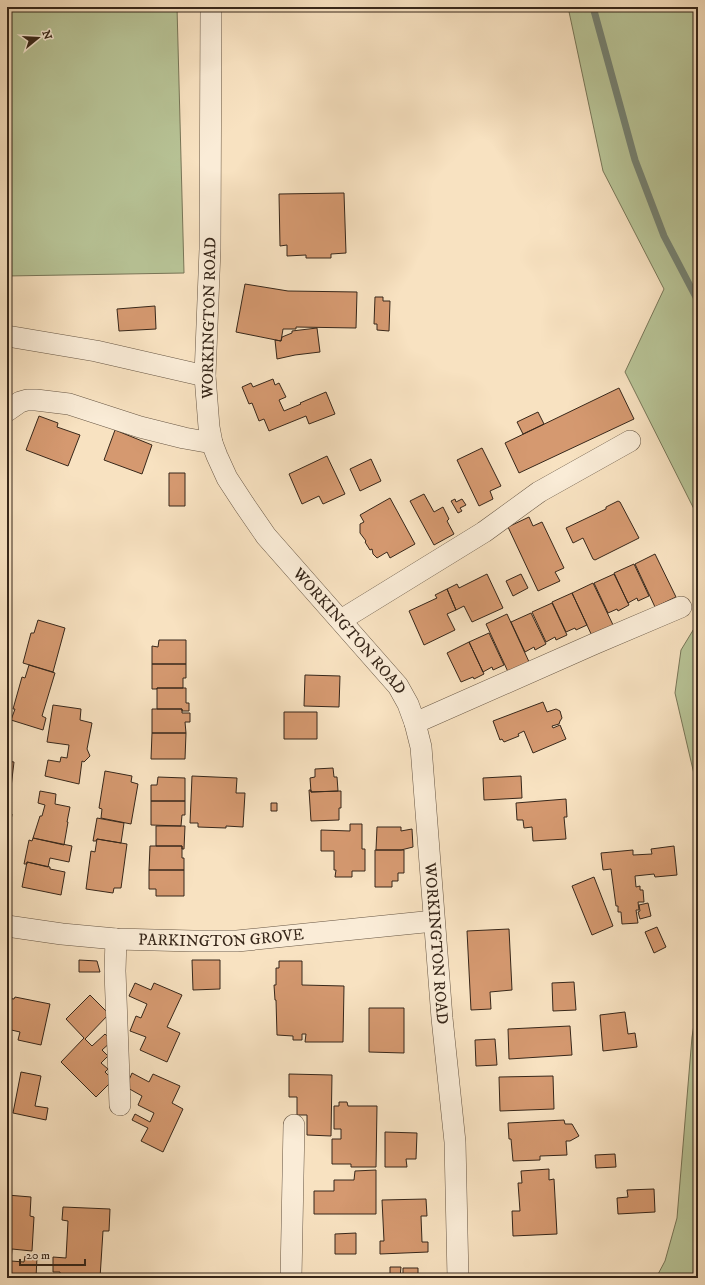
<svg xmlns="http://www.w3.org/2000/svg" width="705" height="1285" font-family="'IM FELL DW Pica',serif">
<rect width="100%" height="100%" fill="#f8e2c1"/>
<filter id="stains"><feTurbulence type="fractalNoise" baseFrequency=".005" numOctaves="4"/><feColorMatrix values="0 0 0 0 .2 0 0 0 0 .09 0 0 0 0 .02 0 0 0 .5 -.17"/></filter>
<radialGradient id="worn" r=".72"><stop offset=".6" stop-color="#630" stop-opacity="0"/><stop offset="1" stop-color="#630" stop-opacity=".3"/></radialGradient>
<path fill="#b8c497" stroke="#787658" d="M 7,7 L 177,7 L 184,273 L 7,276 Z
M 568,7 L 698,7 L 698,517 L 625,372 L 664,289 L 603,171 Z
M 698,622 L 698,791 L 675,693 L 681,650 Z
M 698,1000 L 698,1278 L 656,1278 L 665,1261 L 677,1218 L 692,1037 Z"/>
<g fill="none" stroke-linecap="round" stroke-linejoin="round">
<path stroke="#758273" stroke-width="7" d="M 593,7 L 635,160 L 664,236 L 698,301"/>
</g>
<path fill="#d59970" stroke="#37271a" d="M 344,193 L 346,253 L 331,254 L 331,258 L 306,258 L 306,255 L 287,256 L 287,245 L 280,246 L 279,194 Z
M 245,284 L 288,291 L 357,292 L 356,328 L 296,327 L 296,329 L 283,329 L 281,341 L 236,332 Z
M 375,297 L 383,297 L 383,301 L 390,301 L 389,331 L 377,330 L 377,324 L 374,324 Z
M 155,306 L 156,329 L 119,331 L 117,309 Z
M 317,328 L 320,352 L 295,355 L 277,359 L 275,340 L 281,341 L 282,337 L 292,333 L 292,331 Z
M 273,379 L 275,385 L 279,383 L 286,397 L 279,400 L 284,411 L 301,404 L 300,403 L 326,392 L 335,414 L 309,424 L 306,416 L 269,431 L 264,419 L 259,421 L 252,403 L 249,404 L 242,387 L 251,383 L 253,387 Z
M 619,388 L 634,419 L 519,473 L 505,443 Z
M 538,412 L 544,424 L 523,434 L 517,422 Z
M 39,416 L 58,423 L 57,427 L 80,435 L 68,466 L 26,450 Z
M 115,430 L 152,445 L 142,474 L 104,460 Z
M 482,448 L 501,486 L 490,491 L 493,499 L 479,506 L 457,460 Z
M 327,456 L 345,494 L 323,504 L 319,496 L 302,504 L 289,474 Z
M 371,459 L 381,481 L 360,491 L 350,469 Z
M 169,473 L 185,473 L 185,506 L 169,506 Z
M 424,494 L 434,512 L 443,507 L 449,519 L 447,521 L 454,534 L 434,545 L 410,501 Z
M 390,498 L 415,544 L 390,558 L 387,552 L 377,558 L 373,554 L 372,549 L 370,550 L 365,542 L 366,541 L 360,533 L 360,524 L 364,522 L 360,515 Z
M 455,499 L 456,502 L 462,499 L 466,505 L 460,508 L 462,511 L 458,513 L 451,501 Z
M 618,501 L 620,502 L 639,538 L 595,560 L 593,559 L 583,538 L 573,543 L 566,528 L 606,509 L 606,507 Z
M 529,517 L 533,526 L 542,522 L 564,568 L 555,572 L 560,581 L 538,591 L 508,527 Z
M 655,554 L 676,597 L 655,607 L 635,564 Z
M 634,564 L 649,596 L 638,601 L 637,598 L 628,603 L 614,573 Z
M 487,574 L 503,608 L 472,622 L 464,606 L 456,610 L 447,589 L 457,584 L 459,588 Z
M 521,574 L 528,588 L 513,596 L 506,581 Z
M 614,574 L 629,605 L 618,611 L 617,609 L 608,613 L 594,583 Z
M 593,583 L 614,627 L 593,638 L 572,593 Z
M 447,589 L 456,610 L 447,614 L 455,630 L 424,645 L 409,611 L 437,598 L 435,595 Z
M 572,593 L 587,625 L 576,630 L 575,628 L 566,632 L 552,602 Z
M 552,603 L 567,635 L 556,640 L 555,637 L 546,642 L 532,612 Z
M 531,613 L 546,644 L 535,650 L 534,647 L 525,652 L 511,622 Z
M 507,614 L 530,664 L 509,674 L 486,624 Z
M 38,620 L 65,628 L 53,672 L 23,663 L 31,633 L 34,633 Z
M 489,633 L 504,665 L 493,670 L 492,667 L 483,672 L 469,642 Z
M 159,640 L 186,640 L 186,664 L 152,664 L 152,646 L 158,647 Z
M 469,642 L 484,674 L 474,679 L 473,677 L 461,682 L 447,653 Z
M 152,664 L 186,664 L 186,678 L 183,678 L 183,688 L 157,688 L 157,689 L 152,689 Z
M 29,665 L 55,673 L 42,716 L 46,718 L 43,730 L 11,720 L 15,709 L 13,709 L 22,677 L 25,678 Z
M 305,675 L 340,676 L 339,707 L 304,706 Z
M 157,688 L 186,688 L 186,703 L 189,703 L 189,711 L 182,711 L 182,709 L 157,709 Z
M 543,702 L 547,712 L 556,709 L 560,711 L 562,718 L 560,721 L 559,724 L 552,726 L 553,728 L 560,725 L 566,739 L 533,753 L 524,731 L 518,734 L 519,736 L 504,742 L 502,739 L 500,740 L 493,721 Z
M 53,705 L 81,709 L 80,720 L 92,723 L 87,749 L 90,756 L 84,762 L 82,761 L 79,784 L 45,776 L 48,760 L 60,762 L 61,757 L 67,758 L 69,745 L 47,742 Z
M 152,709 L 182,709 L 182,713 L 190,713 L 190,722 L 185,722 L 186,733 L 152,733 Z
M 284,712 L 317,712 L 317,739 L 284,739 Z
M 152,733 L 186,733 L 185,759 L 151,759 Z
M 7,761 L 14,762 L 8,813 L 7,813 Z
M 333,768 L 334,777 L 337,777 L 338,791 L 311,792 L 310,778 L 315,777 L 315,769 Z
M 105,771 L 132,776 L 131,782 L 138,784 L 131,824 L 101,818 L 102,809 L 99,808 Z
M 192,776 L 237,778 L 236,793 L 245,793 L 243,827 L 226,826 L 226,828 L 198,827 L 198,823 L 190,823 Z
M 521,776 L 522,798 L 484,800 L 483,778 Z
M 158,777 L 185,778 L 185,801 L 151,801 L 151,785 L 157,785 Z
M 309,790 L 311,790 L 311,792 L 341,791 L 341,808 L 339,808 L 339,820 L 311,821 Z
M 40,791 L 56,794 L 55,804 L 70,807 L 67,822 L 68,822 L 64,845 L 33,838 L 40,816 L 42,816 L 45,805 L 38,803 Z
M 566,799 L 567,817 L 564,817 L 566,839 L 533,841 L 532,827 L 524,828 L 523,820 L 517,820 L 516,803 Z
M 151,801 L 185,801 L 185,815 L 182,815 L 181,826 L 151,825 Z
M 271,803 L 277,803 L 277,811 L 271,811 Z
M 7,813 L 12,814 L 10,828 L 7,827 Z
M 97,818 L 124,823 L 121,843 L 97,839 L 96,841 L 93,841 Z
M 350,824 L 362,824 L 362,849 L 365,849 L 365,871 L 352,871 L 352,877 L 335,877 L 336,870 L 334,870 L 334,851 L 321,851 L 321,830 L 350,831 Z
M 156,826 L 185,826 L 184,849 L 182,849 L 182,846 L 156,846 Z
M 377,827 L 401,827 L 401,831 L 412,829 L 413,847 L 401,850 L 376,850 Z
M 33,838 L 72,846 L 69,862 L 50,858 L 48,867 L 27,862 L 27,864 L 24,864 L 29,840 L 32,841 Z
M 97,839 L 127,844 L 121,888 L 114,888 L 113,893 L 86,889 L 91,851 L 95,852 Z
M 150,846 L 182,846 L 182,858 L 184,858 L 184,870 L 149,870 Z
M 674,846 L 677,875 L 655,877 L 654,874 L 635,876 L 636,887 L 640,886 L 640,890 L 643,890 L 644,902 L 638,902 L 639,910 L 636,910 L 638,923 L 622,924 L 621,912 L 618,912 L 618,906 L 616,906 L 611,869 L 603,870 L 601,853 L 633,850 L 633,855 L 652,854 L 651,849 Z
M 375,850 L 404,850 L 404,873 L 398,873 L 398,881 L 392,881 L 392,887 L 375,887 Z
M 27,862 L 50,867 L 50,869 L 65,872 L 61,895 L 22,887 Z
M 149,870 L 184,870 L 184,896 L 156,896 L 156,889 L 149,889 Z
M 594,877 L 613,926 L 592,935 L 572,886 Z
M 648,903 L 651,916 L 640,919 L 638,912 L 640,911 L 639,905 Z
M 657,927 L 666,947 L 654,953 L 645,932 Z
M 509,929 L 512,990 L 490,992 L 491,1009 L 471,1010 L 467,931 Z
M 79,960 L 97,961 L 100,972 L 79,972 Z
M 192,960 L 220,960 L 220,989 L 193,990 Z
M 279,961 L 302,961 L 302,985 L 344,986 L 343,1042 L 305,1042 L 306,1034 L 302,1034 L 302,1040 L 293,1040 L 293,1036 L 277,1035 L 276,1000 L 275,1000 L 274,985 L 276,985 L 276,968 L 279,968 Z
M 574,982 L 576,1010 L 553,1011 L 552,983 Z
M 135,983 L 151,990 L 154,983 L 182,995 L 167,1027 L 180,1033 L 167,1062 L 140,1050 L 146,1037 L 130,1031 L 136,1016 L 141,1018 L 147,1004 L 129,996 Z
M 90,995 L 109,1014 L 85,1039 L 92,1046 L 105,1034 L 112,1041 L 102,1050 L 108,1056 L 101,1063 L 108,1069 L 105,1072 L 113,1080 L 96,1097 L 61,1062 L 84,1038 L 66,1019 Z
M 15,997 L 50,1004 L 41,1045 L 18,1040 L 20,1032 L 7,1029 L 7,998 L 14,999 Z
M 369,1008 L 404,1008 L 404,1053 L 369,1052 Z
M 625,1012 L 628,1034 L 635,1033 L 637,1047 L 603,1051 L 600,1015 Z
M 570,1026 L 572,1055 L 509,1059 L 508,1029 Z
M 495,1039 L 497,1065 L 476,1066 L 475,1040 Z
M 21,1072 L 41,1076 L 35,1106 L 48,1108 L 46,1120 L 13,1113 Z
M 132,1073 L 149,1082 L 153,1074 L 180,1086 L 172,1103 L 183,1109 L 163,1152 L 141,1141 L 148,1128 L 132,1120 L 135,1114 L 150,1122 L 154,1113 L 138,1105 L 142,1096 L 126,1087 Z
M 289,1074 L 332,1075 L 331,1136 L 307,1135 L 307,1115 L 297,1115 L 297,1097 L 289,1097 Z
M 553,1076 L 554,1109 L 500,1111 L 499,1077 Z
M 339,1102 L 347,1102 L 348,1106 L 377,1106 L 376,1167 L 351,1167 L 351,1164 L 332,1164 L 332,1139 L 341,1139 L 341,1129 L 334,1129 L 334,1106 L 339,1106 Z
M 564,1120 L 565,1124 L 572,1124 L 579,1136 L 570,1141 L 566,1141 L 567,1155 L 540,1156 L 540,1160 L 513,1161 L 511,1139 L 509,1139 L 508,1123 Z
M 385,1132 L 417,1133 L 416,1159 L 406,1159 L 407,1167 L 385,1167 Z
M 615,1154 L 616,1167 L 596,1168 L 595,1155 Z
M 549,1169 L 549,1180 L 554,1179 L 557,1234 L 513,1236 L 512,1211 L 520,1211 L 518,1183 L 522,1183 L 521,1171 Z
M 376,1170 L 376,1214 L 314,1214 L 314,1191 L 334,1191 L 334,1180 L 354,1180 L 355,1171 Z
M 654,1189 L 655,1212 L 618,1214 L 617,1198 L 628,1197 L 627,1190 Z
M 7,1195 L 31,1197 L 30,1216 L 34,1217 L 32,1251 L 12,1249 L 11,1261 L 24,1262 L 25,1256 L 37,1257 L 36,1278 L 7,1278 Z
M 426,1199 L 427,1216 L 421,1216 L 422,1242 L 428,1242 L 428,1252 L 380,1254 L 380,1241 L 384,1241 L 382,1200 Z
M 63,1207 L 110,1209 L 109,1231 L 103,1231 L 100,1278 L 60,1278 L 60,1272 L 53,1272 L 53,1257 L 66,1258 L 68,1221 L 62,1220 Z
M 356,1233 L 356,1254 L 335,1254 L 335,1234 Z
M 390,1267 L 401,1267 L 400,1277 L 390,1276 Z
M 403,1268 L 418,1268 L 418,1276 L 413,1277 L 413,1278 L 403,1278 Z"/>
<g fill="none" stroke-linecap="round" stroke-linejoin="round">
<defs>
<g id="street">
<path id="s1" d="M 211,7 L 210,249 L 205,376 L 209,427 L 212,443 L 217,456 L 227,478 L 244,504 L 266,536 L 398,686 L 408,704 L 415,723 L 421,747 L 442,1018 L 455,1142 L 458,1278"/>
<path d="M 7,336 L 96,351 L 205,376"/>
<path d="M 7,411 L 20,402 L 27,400 L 36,400 L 69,404 L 140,427 L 184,438 L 212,443"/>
<path d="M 341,620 L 484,532 L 539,492 L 630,441"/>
<path d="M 415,723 L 594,644 L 681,607"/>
<path id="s2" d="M 7,926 L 62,934 L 116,939 L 193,941 L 237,941 L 434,921"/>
<path d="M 116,939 L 115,971 L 120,1105"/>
<path d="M 291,1278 L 294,1125"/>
</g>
</defs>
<use href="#street" stroke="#675644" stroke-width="22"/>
<use href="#street" stroke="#faecd7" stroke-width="21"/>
</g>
<g text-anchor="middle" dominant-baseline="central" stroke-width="3.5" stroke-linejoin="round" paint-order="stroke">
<g font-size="16" fill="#37271a" stroke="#faecd7">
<text transform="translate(209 318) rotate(-89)">WORKINGTON ROAD</text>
<text stroke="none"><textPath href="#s1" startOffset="671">WORKINGTON ROAD</textPath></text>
<text stroke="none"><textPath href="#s2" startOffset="215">PARKINGTON GROVE</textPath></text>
<text stroke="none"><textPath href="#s1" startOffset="1007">WORKINGTON ROAD</textPath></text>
</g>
</g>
<rect width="705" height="1285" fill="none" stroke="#f8e2c1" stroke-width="24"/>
<rect x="8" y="8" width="689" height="1269" fill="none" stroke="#37271a" stroke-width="2"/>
<rect x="12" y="12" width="681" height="1261" fill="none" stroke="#37271a"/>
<g transform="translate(38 38) rotate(72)" stroke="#faecd7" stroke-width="3" paint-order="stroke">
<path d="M0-3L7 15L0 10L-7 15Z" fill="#37271a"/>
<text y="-6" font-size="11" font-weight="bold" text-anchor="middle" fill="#37271a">N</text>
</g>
<path d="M20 1259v6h65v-6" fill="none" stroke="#37271a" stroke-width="2"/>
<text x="26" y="1259" font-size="12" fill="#37271a" stroke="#faecd7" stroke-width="3" paint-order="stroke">20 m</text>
<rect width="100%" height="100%" filter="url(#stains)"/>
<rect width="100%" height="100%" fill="url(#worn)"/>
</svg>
